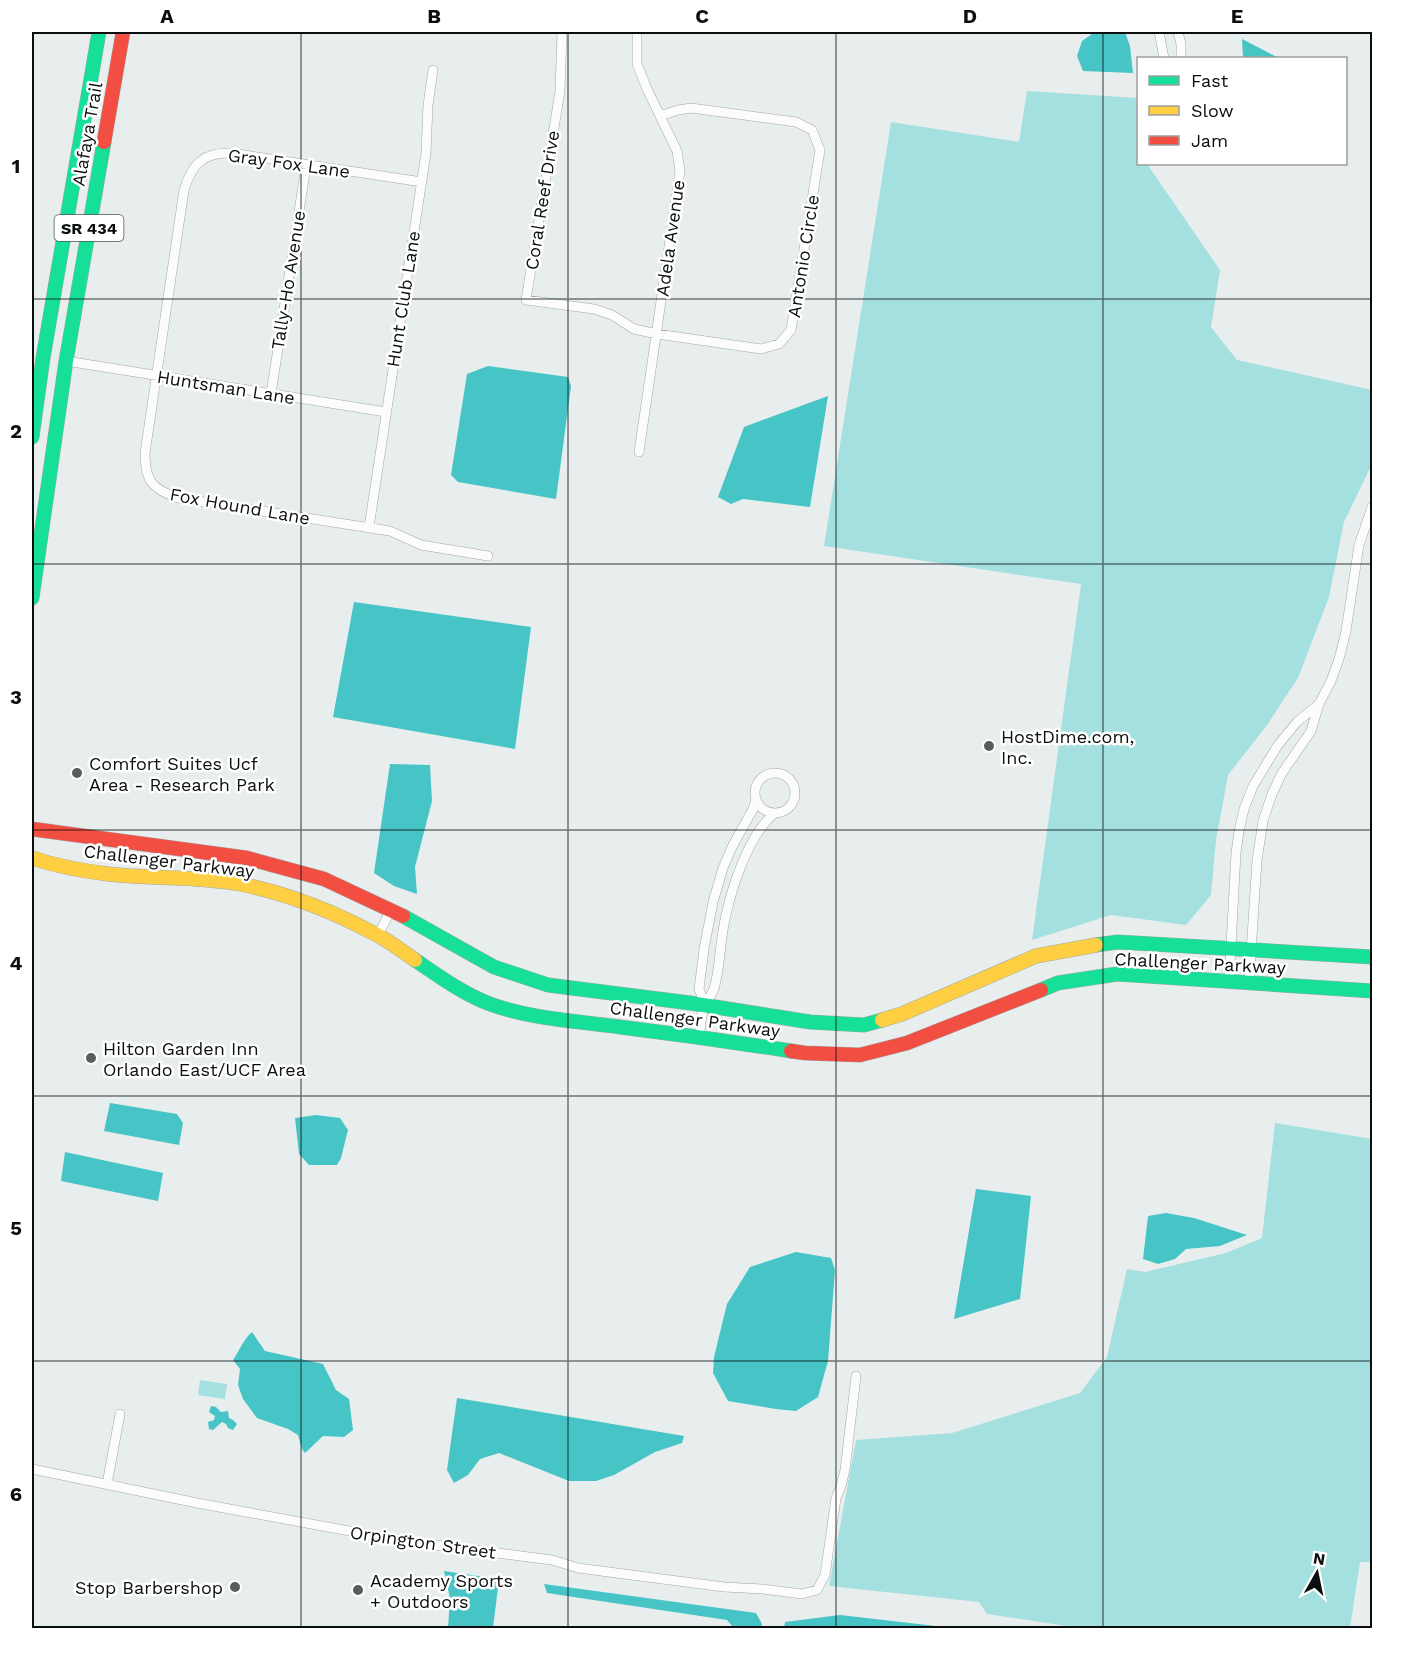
<svg xmlns="http://www.w3.org/2000/svg" width="1404" height="1660" font-family="'Work Sans',sans-serif">
<rect width="100%" height="100%" fill="#e8eded"/>
<path fill="#a5e0e1" d="M 1027,91 L 1138,98 L 1138,164 L 1147,164 L 1220,270 L 1211,327 L 1237,360 L 1372,390 L 1372,467 L 1369,470 L 1344,522 L 1329,597 L 1298,678 L 1267,725 L 1228,775 L 1216,840 L 1211,895 L 1186,925 L 1111,915 L 1032,940 L 1081,584 L 824,546 L 891,122 L 1019,142 Z
M 1275,1123 L 1372,1139 L 1372,1562 L 1360,1562 L 1350,1628 L 1080,1628 L 987,1614 L 979,1602 L 829,1586 L 856,1440 L 952,1433 L 1080,1393 L 1107,1357 L 1127,1269 L 1145,1272 L 1226,1253 L 1262,1238 Z
M 200,1380 L 227,1384 L 225,1399 L 198,1395 Z"/>
<path fill="#47c4c6" d="M 1095,32 L 1125,32 L 1130,46 L 1133,73 L 1083,71 L 1077,56 L 1082,41 Z
M 1242,39 L 1279,58 L 1243,58 Z
M 488,366 L 568,377 L 571,386 L 556,499 L 458,482 L 451,475 L 467,374 Z
M 828,396 L 810,507 L 743,499 L 731,504 L 718,497 L 744,427 Z
M 354,602 L 531,627 L 515,749 L 333,717 Z
M 390,764 L 430,765 L 432,801 L 415,867 L 417,894 L 394,886 L 374,873 Z
M 110,1103 L 177,1114 L 183,1123 L 179,1145 L 104,1131 Z
M 316,1115 L 340,1118 L 348,1130 L 341,1158 L 337,1165 L 309,1165 L 299,1154 L 295,1118 Z
M 65,1152 L 163,1173 L 158,1201 L 61,1181 Z
M 976,1189 L 1031,1196 L 1020,1299 L 954,1319 Z
M 1166,1213 L 1194,1218 L 1247,1235 L 1220,1246 L 1186,1249 L 1175,1259 L 1158,1264 L 1143,1259 L 1148,1216 Z
M 796,1252 L 831,1258 L 835,1270 L 828,1361 L 818,1397 L 796,1411 L 776,1409 L 728,1401 L 713,1373 L 714,1357 L 727,1304 L 750,1267 Z
M 252,1332 L 265,1351 L 323,1364 L 336,1390 L 349,1399 L 353,1430 L 344,1437 L 323,1436 L 305,1453 L 302,1449 L 298,1435 L 288,1429 L 257,1418 L 243,1399 L 238,1385 L 240,1369 L 233,1360 C 240,1350 243,1340 252,1332 Z
M 457,1398 L 684,1436 L 682,1443 L 655,1452 L 614,1475 L 596,1481 L 569,1481 L 499,1453 L 480,1459 L 468,1475 L 454,1483 L 447,1470 Z
M 211,1406 L 216,1407 L 221,1412 L 228,1411 L 229,1418 L 233,1420 L 237,1424 L 233,1430 L 228,1428 L 226,1424 L 222,1422 L 213,1430 L 209,1429 L 208,1422 L 214,1420 L 215,1416 L 209,1412 Z
M 444,1571 L 499,1579 L 493,1628 L 448,1628 L 450,1598 Z
M 544,1584 L 756,1613 L 762,1624 L 761,1628 L 732,1628 L 732,1626 L 727,1620 L 547,1593 Z
M 840,1615 L 953,1628 L 784,1628 L 785,1622 Z"/>
<g fill="none" stroke-linecap="round" stroke-linejoin="round">
<defs>
<path id="street" d="M 562,32 L 560,91 L 526,300 L 594,309 L 612,315 L 634,329 L 657,334 L 761,349 L 779,344 L 791,330 L 820,150 L 812,130 L 796,122 L 691,108 L 678,110 L 660,116
M 637,32 L 637,64 L 647,89 L 677,151 L 680,171 L 639,452
M 1159,32 L 1164,58
M 1178,32 L 1181,44 L 1181,58
M 422,182 L 231,153 C 202,152 192,165 184,190 L 145,453 C 145,481 152,489 178,498 L 390,531 L 421,545 L 488,556
M 66,361 L 386,412
M 271,394 L 306,166
M 369,527 L 426,153 L 428,105 L 433,70
M755 793a20 20 0 1 1 40 0a20 20 0 1 1-40 0Z
M 378,935 L 391,910
M 1229,982 L 1236,853 L 1239,831 L 1244,809 L 1253,786 L 1278,745 L 1297,722 L 1319,704
M 1249,983 L 1257,860 L 1263,821 L 1272,794 L 1282,773 L 1311,731 L 1319,704 L 1331,681 L 1339,659 L 1346,631 L 1359,545 L 1372,507
M 705,1005 L 699,989 L 704,949 L 713,902 L 723,868 L 732,847 L 753,809 L 756,800
M 699,1037 C 701,1027 701,1014 705,1005 C 707,999 712,995 714,989 C 719,973 720,947 723,930 C 729,895 747,835 775,813
M 32,1469 L 197,1503 L 404,1541 L 552,1560 L 578,1568 L 724,1587 L 762,1589 L 802,1594 L 817,1590 L 825,1575 L 836,1498 L 841,1486 L 845,1470 L 856,1376
M 107,1484 L 120,1414"/>
<path id="fast" d="M 32,437 L 43,358 L 99,32
M 32,598 L 66,361 L 104,142
M 403,916 L 494,967 L 548,985 L 690,1003 L 810,1022 L 864,1025 L 882,1020
M 1096,945 L 1118,942 L 1372,957
M 415,960 C 439,976 463,994 490,1004 C 531,1019 577,1021 620,1027 C 677,1034 734,1042 791,1051
M 1041,990 L 1058,983 L 1117,974 L 1372,991"/>
<path id="slow" d="M 32,858 C 56,866 83,871 108,874 C 152,879 197,876 240,884 C 286,893 336,913 377,935 C 391,942 403,952 415,960
M 882,1020 L 902,1014 L 1036,956 L 1096,945"/>
<path id="jam" d="M 104,142 L 123,32
M 32,829 L 247,858 L 324,879 L 403,916
M 791,1051 L 805,1053 L 860,1055 L 907,1043 L 1041,990"/>
</defs>
<use href="#street" stroke="#a3a7a7" stroke-width="10"/>
<use href="#fast" stroke="#a3a7a7" stroke-width="15"/>
<use href="#slow" stroke="#a3a7a7" stroke-width="15"/>
<use href="#jam" stroke="#a3a7a7" stroke-width="15"/>
<use href="#street" stroke="#fcfcfc" stroke-width="9"/>
<use href="#fast" stroke="#16e098" stroke-width="14"/>
<use href="#slow" stroke="#ffcf43" stroke-width="14"/>
<use href="#jam" stroke="#f24e42" stroke-width="14"/>
</g>
<path fill="none" stroke="#0b0e0e" stroke-width="1.5" stroke-opacity="0.55" d="M 301,32 L 301,1628M 568,32 L 568,1628M 836,32 L 836,1628M 1103,32 L 1103,1628M 32,299 L 1372,299M 32,564 L 1372,564M 32,830 L 1372,830M 32,1096 L 1372,1096M 32,1361 L 1372,1361"/>
<g fill="#585c5c" stroke="#fff" stroke-width="2">
<circle cx="989" cy="746" r="6"/>
<circle cx="77" cy="773" r="6"/>
<circle cx="91" cy="1058" r="6"/>
<circle cx="235" cy="1587" r="6"/>
<circle cx="358" cy="1590" r="6"/>
</g>
<g text-anchor="middle" dominant-baseline="central" stroke-width="5" stroke-linejoin="round" paint-order="stroke">
<rect fill="#fff" stroke="#545656" stroke-width="1.5" x="54.5" y="215" width="69" height="26" rx="4.5"/>
<g font-size="16" font-weight="bold" fill="#0b0e0e">
<text x="89" y="228">SR 434</text>
</g>
<g font-size="18" fill="#0b0e0e" stroke="#fff">
<text transform="translate(87 134) rotate(-80)">Alafaya Trail</text>
<text transform="translate(289 163) rotate(8)">Gray Fox Lane</text>
<text transform="translate(542 200) rotate(-81)">Coral Reef Drive</text>
<text transform="translate(670 238) rotate(-82)">Adela Avenue</text>
<text transform="translate(803 256) rotate(-81)">Antonio Circle</text>
<text transform="translate(288 280) rotate(-81)">Tally-Ho Avenue</text>
<text transform="translate(403 299) rotate(-81)">Hunt Club Lane</text>
<text transform="translate(226 387) rotate(9)">Huntsman Lane</text>
<text transform="translate(240 506) rotate(10)">Fox Hound Lane</text>
<text transform="translate(169 861) rotate(7)">Challenger Parkway</text>
<text transform="translate(1200 963) rotate(3)">Challenger Parkway</text>
<text transform="translate(695 1019) rotate(8)">Challenger Parkway</text>
<text transform="translate(423 1542) rotate(8)">Orpington Street</text>
</g>
<g font-size="18" fill="#0b0e0e" stroke="#fff" text-anchor="start">
<text x="1001" y="736">HostDime.com,<tspan x="1001" dy="21">Inc.</tspan></text>
<text x="89" y="763">Comfort Suites Ucf<tspan x="89" dy="21">Area - Research Park</tspan></text>
<text x="103" y="1048">Hilton Garden Inn<tspan x="103" dy="21">Orlando East/UCF Area</tspan></text>
<text x="370" y="1580">Academy Sports<tspan x="370" dy="21">+ Outdoors</tspan></text>
<text x="223" y="1587" text-anchor="end">Stop Barbershop</text>
</g>
</g>
<rect width="1404" height="1660" fill="none" stroke="#ffffff" stroke-width="66"/>
<rect x="1137" y="57" width="210" height="108" fill="#ffffff" stroke="#9d9f9f" stroke-width="1.5"/>
<rect x="1149" y="76" width="30" height="9" fill="#16e098" stroke="#9d9f9f" stroke-width="1.5"/>
<text x="1191" y="87" font-size="18" fill="#0b0e0e">Fast</text>
<rect x="1149" y="106" width="30" height="9" fill="#ffcf43" stroke="#9d9f9f" stroke-width="1.5"/>
<text x="1191" y="117" font-size="18" fill="#0b0e0e">Slow</text>
<rect x="1149" y="136" width="30" height="9" fill="#f24e42" stroke="#9d9f9f" stroke-width="1.5"/>
<text x="1191" y="147" font-size="18" fill="#0b0e0e">Jam</text>
<g transform="translate(1317 1573) rotate(9)" stroke="#ffffff" stroke-width="4.5" paint-order="stroke">
<path d="M0-4.5L10 22L0 15L-10 22Z" fill="#0b0e0e"/>
<text y="-9" font-size="16" font-weight="bold" text-anchor="middle" fill="#0b0e0e">N</text>
</g>
<rect x="33" y="33" width="1338" height="1594" fill="none" stroke="#0b0e0e" stroke-width="2"/>
<g font-size="20" text-anchor="middle" font-weight="bold" fill="#0b0e0e">
<text x="167" y="23">A</text>
<text x="434" y="23">B</text>
<text x="702" y="23">C</text>
<text x="970" y="23">D</text>
<text x="1237" y="23">E</text>
<text x="16" y="173">1</text>
<text x="16" y="438">2</text>
<text x="16" y="704">3</text>
<text x="16" y="970">4</text>
<text x="16" y="1235">5</text>
<text x="16" y="1501">6</text>
</g>
</svg>
